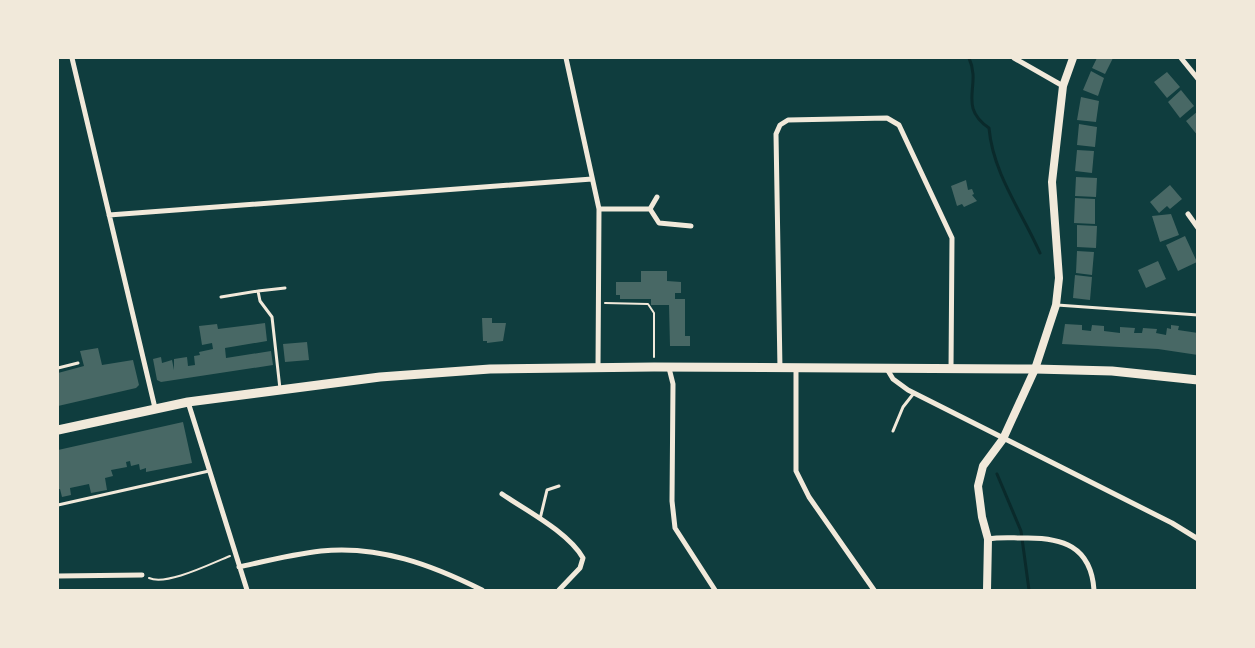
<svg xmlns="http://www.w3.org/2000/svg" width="1255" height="648" font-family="'Sofia Sans Condensed',sans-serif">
<rect width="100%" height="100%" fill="#0f3d3e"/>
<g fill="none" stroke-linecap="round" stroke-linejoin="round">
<path stroke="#0a2a2b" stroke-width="3" d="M 969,58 C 982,86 957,106 989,128 C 993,174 1022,212 1040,253
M 997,474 L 1021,531 L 1029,590"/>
</g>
<path fill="#486865" d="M 1097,58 L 1113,58 L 1105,74 L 1092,68 Z
M 1091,71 L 1104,78 L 1098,96 L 1083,90 Z
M 1167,72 L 1180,87 L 1167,98 L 1154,82 Z
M 1181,90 L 1194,106 L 1180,118 L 1168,102 Z
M 1081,97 L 1099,101 L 1096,122 L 1077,120 Z
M 1198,111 L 1198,136 L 1186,121 Z
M 1079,124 L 1097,127 L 1095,147 L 1077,145 Z
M 1077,150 L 1094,151 L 1092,173 L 1075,171 Z
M 1076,177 L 1097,178 L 1096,197 L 1075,196 Z
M 966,180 L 968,190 L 972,189 L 974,194 L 972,195 L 977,201 L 964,207 L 962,204 L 957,206 L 951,186 Z
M 1170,185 L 1182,199 L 1170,209 L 1167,206 L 1159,213 L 1150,202 Z
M 1075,198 L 1095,199 L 1095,224 L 1074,223 Z
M 1171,214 L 1179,235 L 1160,242 L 1152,216 Z
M 1077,225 L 1097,226 L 1096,248 L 1077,247 Z
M 1185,236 L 1197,262 L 1178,271 L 1166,245 Z
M 1077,251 L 1094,252 L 1092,275 L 1076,273 Z
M 1158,261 L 1166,279 L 1146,288 L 1138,270 Z
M 641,271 L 667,271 L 667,281 L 681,282 L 681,293 L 675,293 L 675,299 L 685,299 L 685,336 L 690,336 L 690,346 L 670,346 L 669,305 L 651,305 L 651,299 L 620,299 L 620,295 L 616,295 L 616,282 L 641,282 Z
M 1075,275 L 1092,277 L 1090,300 L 1073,298 Z
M 482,318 L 492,318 L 492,323 L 506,323 L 503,341 L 487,343 L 487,341 L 483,341 Z
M 265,323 L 267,341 L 225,348 L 226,358 L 271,351 L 273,365 L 161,382 L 157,380 L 153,359 L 161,357 L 162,363 L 172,360 L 174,370 L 174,359 L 187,357 L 188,366 L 195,365 L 194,356 L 200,355 L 199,352 L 213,349 L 212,343 L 202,345 L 199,326 L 217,324 L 218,329 Z
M 1065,324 L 1082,325 L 1082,330 L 1091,331 L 1092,325 L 1104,326 L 1104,331 L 1120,333 L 1120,327 L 1135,328 L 1134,333 L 1142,333 L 1143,328 L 1157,329 L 1156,333 L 1166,335 L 1167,328 L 1171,329 L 1171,325 L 1179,326 L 1178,330 L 1198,333 L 1198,355 L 1158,349 L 1062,344 Z
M 307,342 L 309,360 L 285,362 L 283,344 Z
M 98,348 L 102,365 L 133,360 L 139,385 L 136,388 L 58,406 L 58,373 L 84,366 L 80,351 Z
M 183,422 L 192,463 L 146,472 L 146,468 L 140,470 L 139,464 L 131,466 L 130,461 L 126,462 L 127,467 L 111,470 L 113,476 L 105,478 L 107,490 L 91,493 L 89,484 L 70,488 L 71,495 L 62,497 L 60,489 L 58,489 L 58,450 Z"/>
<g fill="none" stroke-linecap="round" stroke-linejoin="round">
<path stroke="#f1e9da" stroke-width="2" d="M 605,303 L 648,304 L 654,313 L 654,357
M 149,578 C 167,586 212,563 230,556"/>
<path stroke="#f1e9da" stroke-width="3" d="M 221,297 L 258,291
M 1057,305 L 1198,315
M 58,368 L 78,363
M 280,389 L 272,317 L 260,301 L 258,291 L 285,288
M 893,431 L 903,407 L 914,393
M 58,505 L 209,471
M 540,519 L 547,490 L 559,486"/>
<path stroke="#f1e9da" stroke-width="5" d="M 72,58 L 155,408
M 566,58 L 599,209 L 598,368
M 1014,58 L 1063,86
M 1181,58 L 1198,79
M 657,197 L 650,209 L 659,223 L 691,226
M 599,209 L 650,209
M 1188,214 L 1198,228
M 109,215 L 592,179
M 669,368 L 673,384 L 672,501 L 675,528 L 715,590
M 780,369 L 776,134 L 780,125 L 788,120 L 887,118 L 899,125 L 952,238 L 951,370
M 796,369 L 796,471 L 809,497 L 874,590
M 887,369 L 893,379 L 908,390 L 1172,523 L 1198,539
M 188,402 L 247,590
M 502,494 C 527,511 568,532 583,558 L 580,568 L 559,590
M 988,539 C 1000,537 1011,538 1023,538 C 1062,537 1091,546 1094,590
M 239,567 C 266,561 294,554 321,551 C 379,545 432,565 482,590
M 58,576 L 142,575"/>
<path stroke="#f1e9da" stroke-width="8" d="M 987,590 L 988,539 L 982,517 L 978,486 L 983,466 L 1003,439 L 1035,369 L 1056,305 L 1059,278 L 1052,182 L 1063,86 L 1073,58"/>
<path stroke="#f1e9da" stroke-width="9" d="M 58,430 L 188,402 L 380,377 L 490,369 L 654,367 L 1035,369 L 1112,371 L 1198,380"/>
</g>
<rect width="1255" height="648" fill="none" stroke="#f1e9da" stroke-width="118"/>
</svg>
